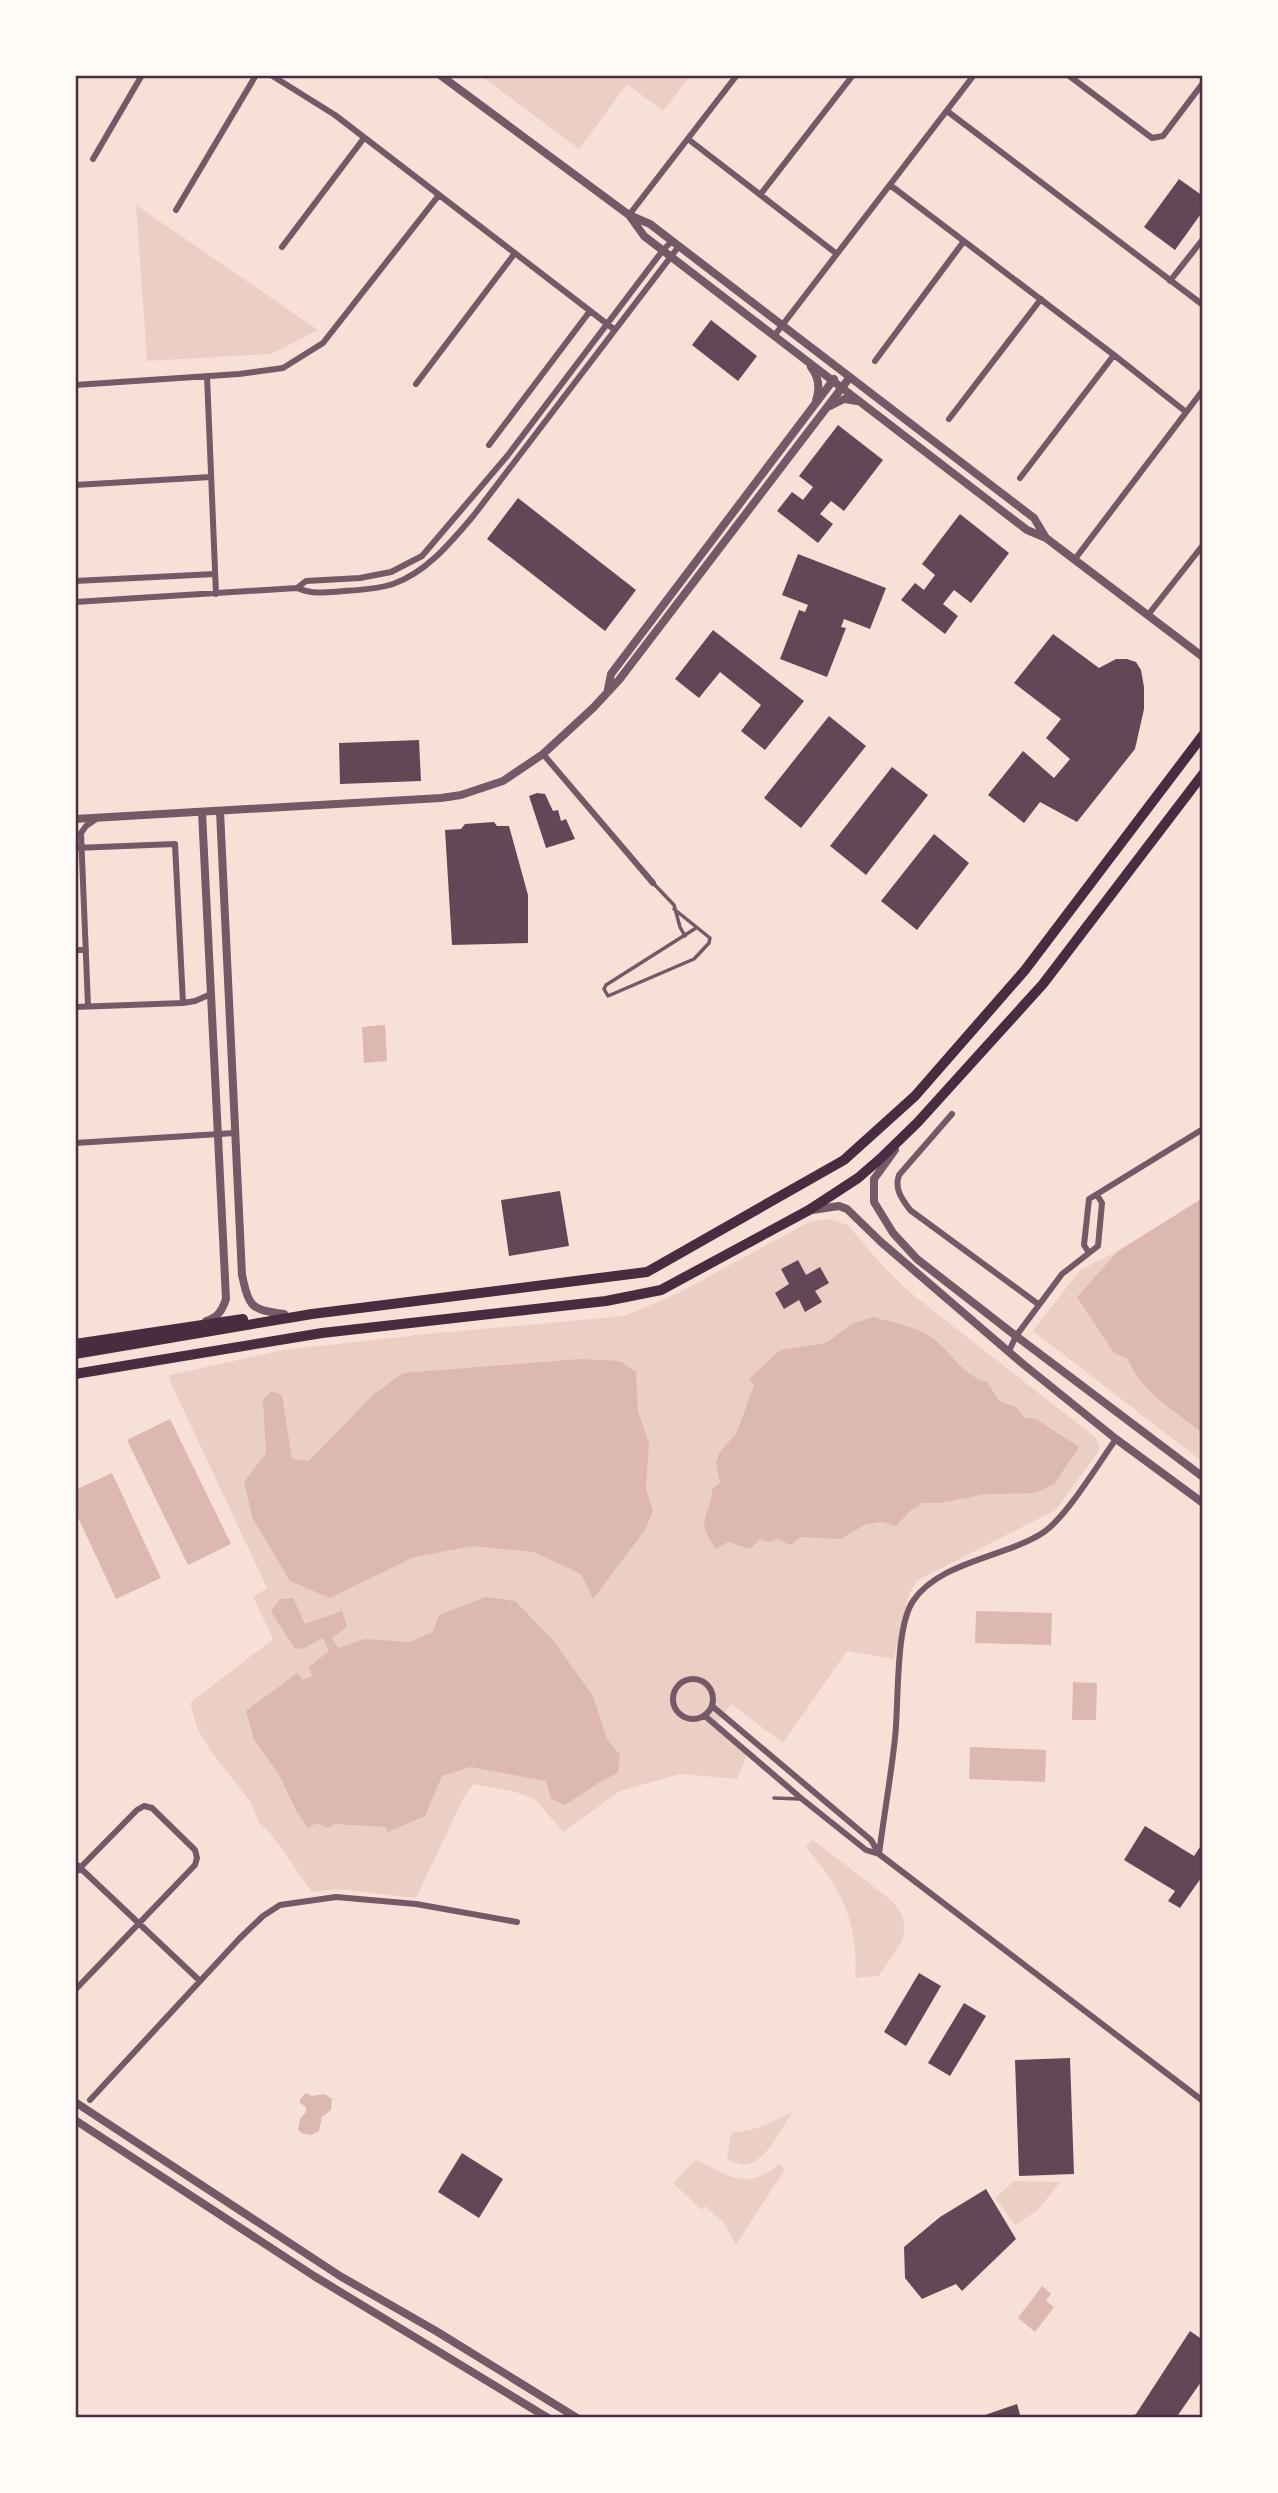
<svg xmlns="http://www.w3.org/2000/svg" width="1278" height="2493" font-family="'Source Serif 4',serif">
<rect width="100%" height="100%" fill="#f7e1d7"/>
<path fill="#ebcfc5" d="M 480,75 L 691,75 L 663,111 L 627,84 L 579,149 Z
M 136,205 L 318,330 L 271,354 L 147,361 Z
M 1203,1198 L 1203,1462 L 1033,1331 L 1080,1270 L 1118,1251 Z
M 829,1219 L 848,1225 L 881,1264 L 907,1290 L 1096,1438 L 1100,1449 L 1056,1510 L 916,1581 L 908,1597 L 894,1659 L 847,1651 L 783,1743 L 731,1704 L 714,1727 L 741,1746 L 746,1757 L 737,1779 L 680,1774 L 620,1791 L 563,1832 L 535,1799 L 512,1791 L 473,1784 L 463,1799 L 416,1898 L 337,1889 L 312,1892 L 271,1834 L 259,1823 L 251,1803 L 210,1750 L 197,1728 L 190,1703 L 273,1639 L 253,1597 L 267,1588 L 169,1379 L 170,1375 L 283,1350 L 427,1334 L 625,1316 L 680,1292 L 811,1221 Z
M 812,1839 L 892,1901 C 918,1931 897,1948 879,1976 L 855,1978 C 859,1922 841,1889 806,1847 Z
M 792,2112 C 778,2134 759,2180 727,2159 L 731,2133 C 754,2131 772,2123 792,2112 Z
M 694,2161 L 699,2161 C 731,2178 748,2190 779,2164 L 785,2169 L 736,2245 L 723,2222 L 705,2206 L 702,2210 L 673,2183 Z
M 1014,2181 L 1060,2182 L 1038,2210 L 1015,2225 L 995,2198 Z"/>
<path fill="#dcb8b0" d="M 385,1025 L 387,1061 L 364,1063 L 362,1027 Z
M 1203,1198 L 1203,1434 C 1173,1408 1144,1396 1127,1358 L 1114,1353 L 1077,1297 L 1118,1251 Z
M 873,1317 C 892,1323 913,1325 931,1337 C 951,1351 962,1376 987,1382 L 999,1401 L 1016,1407 L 1025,1418 L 1036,1419 L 1079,1447 L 1054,1484 L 1035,1493 L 986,1494 L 939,1503 L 922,1503 L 910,1511 L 896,1526 L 882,1522 L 866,1524 L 841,1539 L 801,1537 L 790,1545 L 777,1539 L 768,1542 L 760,1539 L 750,1549 L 728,1542 L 716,1549 C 693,1516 711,1520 712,1489 L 720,1483 L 716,1462 L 720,1452 L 737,1432 L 754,1385 L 749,1379 L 780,1350 L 826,1343 L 852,1324 Z
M 580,1359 L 620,1361 L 636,1372 L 638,1412 L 649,1443 L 646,1488 L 653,1511 L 645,1530 L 593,1599 L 581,1574 L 534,1552 L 473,1546 L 414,1557 L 330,1598 L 290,1581 L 253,1519 L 244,1482 L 266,1453 L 263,1399 L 272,1391 L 282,1395 L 292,1459 L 309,1461 L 374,1394 L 403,1373 Z
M 170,1419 L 231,1544 L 188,1565 L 127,1440 Z
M 112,1473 L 161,1578 L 116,1599 L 75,1511 L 75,1490 Z
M 485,1597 L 515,1601 L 552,1639 L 593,1696 L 607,1739 L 620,1755 L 618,1773 L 601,1781 L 565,1805 L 551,1799 L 546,1781 L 470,1767 L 442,1776 L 425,1816 L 388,1832 L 386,1827 L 335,1824 L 328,1828 L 317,1823 L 308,1828 L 297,1812 L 278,1773 L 254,1740 L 246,1711 L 297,1673 L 303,1680 L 312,1676 L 309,1667 L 329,1651 L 323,1638 L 302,1649 L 294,1648 L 271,1611 L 280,1599 L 293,1598 L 305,1624 L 342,1611 L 347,1627 L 332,1638 L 338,1648 L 365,1639 L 409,1642 L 433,1632 L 439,1615 Z
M 976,1611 L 1052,1613 L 1051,1645 L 975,1643 Z
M 1073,1682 L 1097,1683 L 1096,1720 L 1072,1720 Z
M 970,1747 L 1046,1750 L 1045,1782 L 969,1779 Z
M 306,2093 L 312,2096 L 325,2094 L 332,2099 L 331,2110 L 322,2117 L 319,2131 L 311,2135 L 301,2133 L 298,2129 L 300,2119 L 306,2112 L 306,2107 L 300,2103 L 300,2099 Z
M 1042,2286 L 1051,2294 L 1046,2301 L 1054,2307 L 1035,2332 L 1018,2318 Z"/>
<path fill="#644757" d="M 1179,179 L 1203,196 L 1203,211 L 1175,250 L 1144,227 Z
M 711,320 L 757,356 L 738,381 L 692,345 Z
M 838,425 L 883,460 L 844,511 L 831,501 L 820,514 L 833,524 L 818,543 L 777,511 L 792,492 L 803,500 L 813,487 L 799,476 Z
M 518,498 L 636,590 L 605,631 L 487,539 Z
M 960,514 L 1009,553 L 971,603 L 954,590 L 943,604 L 958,616 L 945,634 L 901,600 L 915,583 L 924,590 L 935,575 L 922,564 Z
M 798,554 L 886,588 L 870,629 L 844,619 L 841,627 L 846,628 L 827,677 L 780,659 L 799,610 L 805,612 L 808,605 L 782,595 Z
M 713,630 L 804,701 L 765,750 L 741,731 L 761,705 L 720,672 L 699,698 L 675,679 Z
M 1053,634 L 1099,668 L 1116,659 L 1127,659 L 1136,662 L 1141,670 L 1144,687 L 1144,709 L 1135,749 L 1077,822 L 1040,802 L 1024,823 L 988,795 L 1023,751 L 1054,778 L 1070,759 L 1046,738 L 1061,719 L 1014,683 Z
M 829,716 L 866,746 L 801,828 L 764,798 Z
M 419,740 L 421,781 L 340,784 L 339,743 Z
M 892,767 L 928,795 L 866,875 L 830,846 Z
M 537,793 L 545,794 L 553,811 L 558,810 L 561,821 L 566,819 L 575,839 L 546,848 L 529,796 Z
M 494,822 L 497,826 L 509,826 L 528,895 L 528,943 L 452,945 L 445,830 L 461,829 L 465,824 Z
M 934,834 L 969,863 L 917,930 L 881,901 Z
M 560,1191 L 569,1246 L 509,1256 L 501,1200 Z
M 798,1260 L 806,1275 L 820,1267 L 829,1283 L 815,1291 L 822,1302 L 805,1312 L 799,1300 L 784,1309 L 775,1293 L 789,1284 L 781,1269 Z
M 1145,1826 L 1194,1856 L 1200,1847 L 1203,1849 L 1203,1875 L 1180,1908 L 1168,1901 L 1175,1891 L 1124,1860 Z
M 919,1973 L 941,1986 L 906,2046 L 884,2032 Z
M 964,2003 L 986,2016 L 950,2076 L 928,2063 Z
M 1070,2058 L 1074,2174 L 1019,2176 L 1015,2060 Z
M 462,2153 L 503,2179 L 479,2218 L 438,2192 Z
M 986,2189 L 1016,2239 L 962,2291 L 956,2284 L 922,2299 L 905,2278 L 904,2247 L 940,2217 Z
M 1190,2331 L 1203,2340 L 1203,2379 L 1176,2418 L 1126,2418 L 1136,2414 Z
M 1017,2404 L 1021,2418 L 979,2418 L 979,2417 Z"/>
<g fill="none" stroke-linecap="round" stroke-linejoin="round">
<path stroke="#755966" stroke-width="3.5" d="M 653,883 L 674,905 L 680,927 L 685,936
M 674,909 L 710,938 L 709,943 L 694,959 L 608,996 L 604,989 L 606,985 L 696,928
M 774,1798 L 800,1799"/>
<path stroke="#755966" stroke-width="6" d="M 271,75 L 335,115 L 615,330
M 1068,75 L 1152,138 L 1163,136 L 1203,83
M 947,111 L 1203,305
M 688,139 L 837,254
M 93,159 L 142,75
M 890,185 L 1114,355 L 1186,412
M 760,195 L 853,75
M 176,210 L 256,75
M 629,215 L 737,75
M 282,247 L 364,138
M 1170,281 L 1203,239
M 774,336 L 974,75
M 875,361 L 964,241
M 207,376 L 216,594
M 416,384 L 515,253
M 75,385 L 239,374 L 283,368 L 323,343 L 439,195
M 949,419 L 1041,299
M 489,445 L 590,311
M 1020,478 L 1114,355
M 75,485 L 211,477
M 1075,559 L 1203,390
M 75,581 L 215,574
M 297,588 L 306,581 L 360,578 L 391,572 L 422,556 L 508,455 L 663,250 L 672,241
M 75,602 L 297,588 C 313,595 328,592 345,591 C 360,590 378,589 393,584 C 427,572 451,542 474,515 L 679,246
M 1148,615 L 1203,545
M 543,754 L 653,883
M 75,848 L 175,844 L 183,1003
M 75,950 L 86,950
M 88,1006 L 81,833 L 86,826 L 96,819
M 75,1007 L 183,1003 L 195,1001 L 211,994
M 952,1114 L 899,1175 C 894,1189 902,1199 910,1210 L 1038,1304
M 75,1143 L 235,1133
M 1097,1195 L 1102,1203 L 1098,1246 L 1089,1253 L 1084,1245 L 1089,1199 L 1203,1129
M 1009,1351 L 1016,1336 L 1062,1274 L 1089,1253
M673 1699a20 20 0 1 1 40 0a20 20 0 1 1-40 0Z
M 712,1706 L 871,1840 L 878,1852
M 705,1716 L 802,1799 L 866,1850 L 879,1854 L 1203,2101
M 879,1854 C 884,1815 891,1776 895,1738 C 899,1703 895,1628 913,1601 C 940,1561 1007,1557 1044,1532 C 1067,1516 1098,1464 1116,1439
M 75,1863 L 200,1981
M 75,1873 L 137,1810 L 144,1806 L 152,1808 L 195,1850 L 197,1858 L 195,1865 L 75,1990
M 90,2100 L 239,1939 L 263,1916 L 280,1905 L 336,1897 L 416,1904 L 517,1922"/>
<path stroke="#755966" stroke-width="8" d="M 440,75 L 629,215 L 650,224 L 1034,518 L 1046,538
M 629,215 L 644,236 L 1027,530 L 1046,538 L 1203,657
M 811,367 C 819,377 820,389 816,401
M 830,406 L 844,399 L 857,401
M 608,689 L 611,674 L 834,379
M 220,811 L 242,1275 C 249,1307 251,1310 284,1314
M 202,812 L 226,1299 C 222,1311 218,1317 206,1321
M 75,819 L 441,798 L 461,795 L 503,781 L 543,754 L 593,708 L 619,680 L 850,377
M 895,1150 L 874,1179 L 874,1202 L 893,1233 L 917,1259 L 1016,1336 L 1203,1477
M 812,1210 L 839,1206 L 847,1209 L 881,1242 L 1023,1364 L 1116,1439 L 1203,1503
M 75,2102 L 340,2276 L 436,2331 L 577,2418
M 75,2120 L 314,2276 L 548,2418"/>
<path stroke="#4a2c40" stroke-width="10" d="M 75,1344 L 243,1319
M 75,1354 L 312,1314 L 647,1272 L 844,1160 L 915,1096 L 1025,970 L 1203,735
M 75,1374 L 322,1333 L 606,1301 L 661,1290 L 809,1210 L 858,1178 L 880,1159 L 918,1122 L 1043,984 L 1203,774"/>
</g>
<rect width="1278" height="2493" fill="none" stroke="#fffaf5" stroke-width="154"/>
<rect x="77" y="77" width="1124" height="2339" fill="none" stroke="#4a2c40" stroke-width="2.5"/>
</svg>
